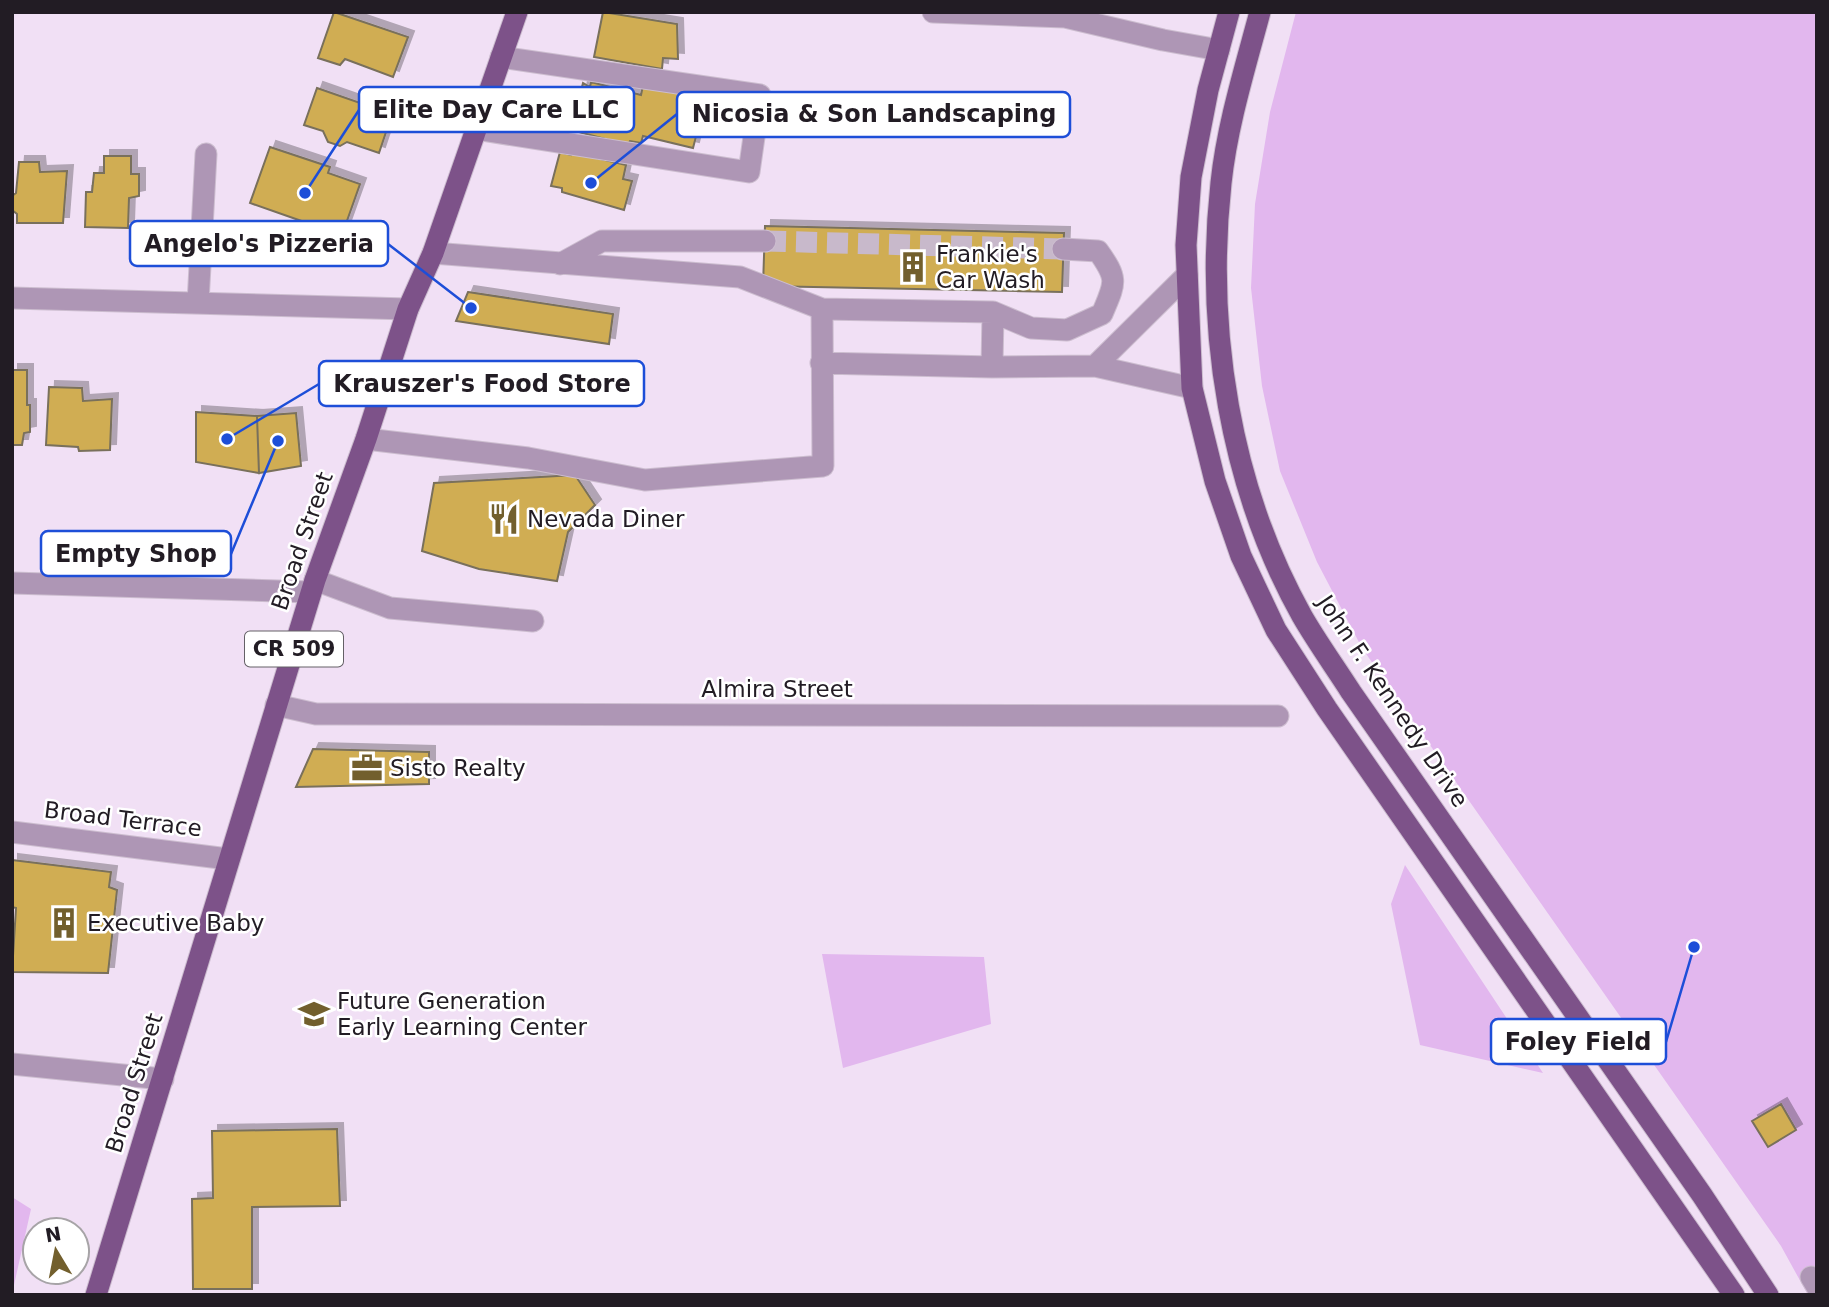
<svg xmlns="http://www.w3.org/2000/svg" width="1829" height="1307" font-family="'DejaVu Sans',sans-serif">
<defs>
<filter id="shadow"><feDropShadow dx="6" dy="-6" stdDeviation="0" flood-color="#0004"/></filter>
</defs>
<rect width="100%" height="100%" fill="#f1e0f5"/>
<path fill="#e2b7ee" d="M 1296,12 L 1817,12 L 1817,1295 L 1808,1295 L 1781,1246 L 1362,648 L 1317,562 L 1280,471 L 1262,386 L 1251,288 L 1255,204 L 1270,112 Z
M 1405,865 L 1543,1073 L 1420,1045 L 1391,904 Z
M 822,954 L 984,957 L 991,1024 L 843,1068 Z
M 12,1197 L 31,1209 L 12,1294 Z"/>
<path fill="#d0ad52" stroke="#79705b" stroke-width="2" filter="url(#shadow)" d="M 334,12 L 408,37 L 393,77 L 345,59 L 340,65 L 318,58 Z
M 603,12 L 677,24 L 678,59 L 663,58 L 662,69 L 594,57 Z
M 644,81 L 706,98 L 693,148 L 643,136 L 641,143 L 630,141 L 628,145 L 571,130 L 583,83 L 590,87 L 591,82 L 641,95 Z
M 317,88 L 392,114 L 379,153 L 347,142 L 340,146 L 328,142 L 323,131 L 304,125 Z
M 270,147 L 330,167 L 328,173 L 360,184 L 343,232 L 328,226 L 322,243 L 306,237 L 310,224 L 250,203 Z
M 560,152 L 571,155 L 572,152 L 626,165 L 623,179 L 632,181 L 624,210 L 562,192 L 562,188 L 551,186 Z
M 104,156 L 131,156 L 131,174 L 139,174 L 139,196 L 129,198 L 128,228 L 85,227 L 86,192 L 92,192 L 94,173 L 104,173 Z
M 19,162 L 39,162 L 40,172 L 67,171 L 63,223 L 17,223 L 17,214 L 12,210 L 12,196 L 16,193 Z
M 765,226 L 1064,233 L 1062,292 L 763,286 Z
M 468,292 L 613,314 L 609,344 L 456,321 Z
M 12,370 L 27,370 L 27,405 L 30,405 L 30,432 L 24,433 L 22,445 L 12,445 Z
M 49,387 L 82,388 L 83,401 L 112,399 L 110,450 L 79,451 L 78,447 L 46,445 Z
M 196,412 L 257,416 L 259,473 L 196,462 Z
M 296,413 L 301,466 L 259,473 L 257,416 Z
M 575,475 L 595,505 L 568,532 L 557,581 L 479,569 L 422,551 L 434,483 Z
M 313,749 L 429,752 L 429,784 L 296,787 Z
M 12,860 L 111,872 L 109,887 L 117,890 L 108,973 L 12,972 L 16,908 L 12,907 Z
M 1781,1104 L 1796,1130 L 1768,1147 L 1752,1121 Z
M 337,1129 L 340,1206 L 252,1207 L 252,1289 L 193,1289 L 192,1199 L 213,1198 L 212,1131 Z"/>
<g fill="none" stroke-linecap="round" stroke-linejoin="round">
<path stroke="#c8b9cb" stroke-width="21" stroke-dasharray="21 10" stroke-linecap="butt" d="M 765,241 L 1063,249"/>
<defs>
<path id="minor" d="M 933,12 L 1065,17 L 1163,40 L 1219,50
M 475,129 L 749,172 L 760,95 L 501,57
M 433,253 L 740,277 L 822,309 L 993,312 L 1031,328 L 1067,330 L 1102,314 C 1115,283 1119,280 1098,251 L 1063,249
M 560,264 L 602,241 L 765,241
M 12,298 L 408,309
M 198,303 L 206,154
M 821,363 L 992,367 L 1095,366 L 1192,388
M 1095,366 L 1187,275
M 992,367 L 993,312
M 366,439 L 528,458 L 645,480 L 823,466 L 822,309
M 315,580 L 390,608 L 533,621
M 12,583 L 311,592
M 276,705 L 316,714 L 337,714 L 1278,716
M 12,832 L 228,859
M 12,1064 L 163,1079
M 1811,1277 L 1817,1287"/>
<path id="major" d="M 1229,12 L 1208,90 L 1191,177 L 1186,245 L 1192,388 L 1215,481 L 1241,556 L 1276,630 L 1327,709 L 1734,1295
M 1260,12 C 1245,68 1227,126 1221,183 C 1205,330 1230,487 1302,616 C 1317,642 1335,667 1351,692 L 1702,1195 L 1768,1295
M 96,1295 L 315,580 L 366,439 L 408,309 L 433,253 L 517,12"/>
</defs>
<use href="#minor" stroke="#ccbdcf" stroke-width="23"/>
<use href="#major" stroke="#ccbdcf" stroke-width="23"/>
<use href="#minor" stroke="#ae96b5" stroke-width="21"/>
<use href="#major" stroke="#7d5289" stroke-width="21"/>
</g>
<defs>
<symbol id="building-bare" viewBox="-9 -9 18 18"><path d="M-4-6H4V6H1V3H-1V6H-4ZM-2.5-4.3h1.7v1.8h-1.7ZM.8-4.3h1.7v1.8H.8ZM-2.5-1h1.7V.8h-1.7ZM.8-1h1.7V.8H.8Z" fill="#725f2d" stroke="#fff" stroke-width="2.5" paint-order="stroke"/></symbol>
<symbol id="restaurant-bare" viewBox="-9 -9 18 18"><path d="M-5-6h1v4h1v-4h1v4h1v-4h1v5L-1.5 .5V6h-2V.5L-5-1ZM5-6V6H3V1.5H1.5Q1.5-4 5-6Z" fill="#725f2d" stroke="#fff" stroke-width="2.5" paint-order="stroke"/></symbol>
<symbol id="office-bare" viewBox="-9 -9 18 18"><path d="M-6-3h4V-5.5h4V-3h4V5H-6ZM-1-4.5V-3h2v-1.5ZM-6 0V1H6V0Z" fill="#725f2d" stroke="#fff" stroke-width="2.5" paint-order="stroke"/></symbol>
<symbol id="school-bare" viewBox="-9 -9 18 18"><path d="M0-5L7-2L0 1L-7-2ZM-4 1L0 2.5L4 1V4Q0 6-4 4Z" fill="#725f2d" stroke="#fff" stroke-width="2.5" paint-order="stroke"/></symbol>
</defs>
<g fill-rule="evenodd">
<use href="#building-bare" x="891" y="245" width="44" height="44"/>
<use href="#restaurant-bare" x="482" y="497" width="44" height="44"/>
<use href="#office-bare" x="345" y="746" width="44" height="44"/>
<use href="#building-bare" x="42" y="901" width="44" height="44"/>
<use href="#school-bare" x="292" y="992" width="44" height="44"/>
</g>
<g text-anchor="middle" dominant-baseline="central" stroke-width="5" stroke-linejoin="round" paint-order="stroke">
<rect fill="#fff" stroke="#646066" stroke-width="2" x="245" y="631.5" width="98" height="35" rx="5"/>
<g font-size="21" font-weight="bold" fill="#221c24">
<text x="294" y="649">CR 509</text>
</g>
<g font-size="23" fill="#221c24" stroke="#fff" text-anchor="start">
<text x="936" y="254">Frankie's<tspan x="936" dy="26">Car Wash</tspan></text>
<text x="527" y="519">Nevada Diner</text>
<text x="390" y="768">Sisto Realty</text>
<text x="87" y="923">Executive Baby</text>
<text x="337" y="1001">Future Generation<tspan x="337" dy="26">Early Learning Center</tspan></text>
</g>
<g font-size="23" fill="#221c24" stroke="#fff">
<text transform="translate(302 541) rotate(-71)">Broad Street</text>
<text x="777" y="689">Almira Street</text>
<text transform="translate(1393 701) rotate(56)">John F. Kennedy Drive</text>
<text transform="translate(123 819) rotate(7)">Broad Terrace</text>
<text transform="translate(134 1083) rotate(-73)">Broad Street</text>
</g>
</g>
<path fill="none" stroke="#1d4ed8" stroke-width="2.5" d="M305 193L359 110M591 183L677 114M471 308L388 244M227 439L319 384M278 441L231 554M1694 947L1666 1042"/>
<g fill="#1d4ed8" stroke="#fff" stroke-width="2.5">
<circle cx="305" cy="193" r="7"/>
<circle cx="591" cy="183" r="7"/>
<circle cx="471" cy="308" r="7"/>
<circle cx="227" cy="439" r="7"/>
<circle cx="278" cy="441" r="7"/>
<circle cx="1694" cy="947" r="7"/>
</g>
<g fill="#fff" stroke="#1d4ed8" stroke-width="2.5">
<rect x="359" y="87" width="275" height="45" rx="7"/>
<rect x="677" y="92" width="393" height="45" rx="7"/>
<rect x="130" y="221" width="258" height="45" rx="7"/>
<rect x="319" y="361" width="325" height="45" rx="7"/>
<rect x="41" y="531" width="190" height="45" rx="7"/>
<rect x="1491" y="1019" width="175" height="45" rx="7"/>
</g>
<g font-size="24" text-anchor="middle" font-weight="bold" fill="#221c24">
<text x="496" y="118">Elite Day Care LLC</text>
<text x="874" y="122">Nicosia &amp; Son Landscaping</text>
<text x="259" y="252">Angelo's Pizzeria</text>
<text x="482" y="392">Krauszer's Food Store</text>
<text x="136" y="562">Empty Shop</text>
<text x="1578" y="1050">Foley Field</text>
</g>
<rect width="1829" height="1307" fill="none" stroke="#221c24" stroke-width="28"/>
<g transform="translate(56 1251) rotate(350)"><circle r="33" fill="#ffffff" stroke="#a7a4a7" stroke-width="2"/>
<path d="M0-5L12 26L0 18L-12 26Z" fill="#725f2d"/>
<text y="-10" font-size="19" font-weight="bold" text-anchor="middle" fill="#221c24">N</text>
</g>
</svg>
